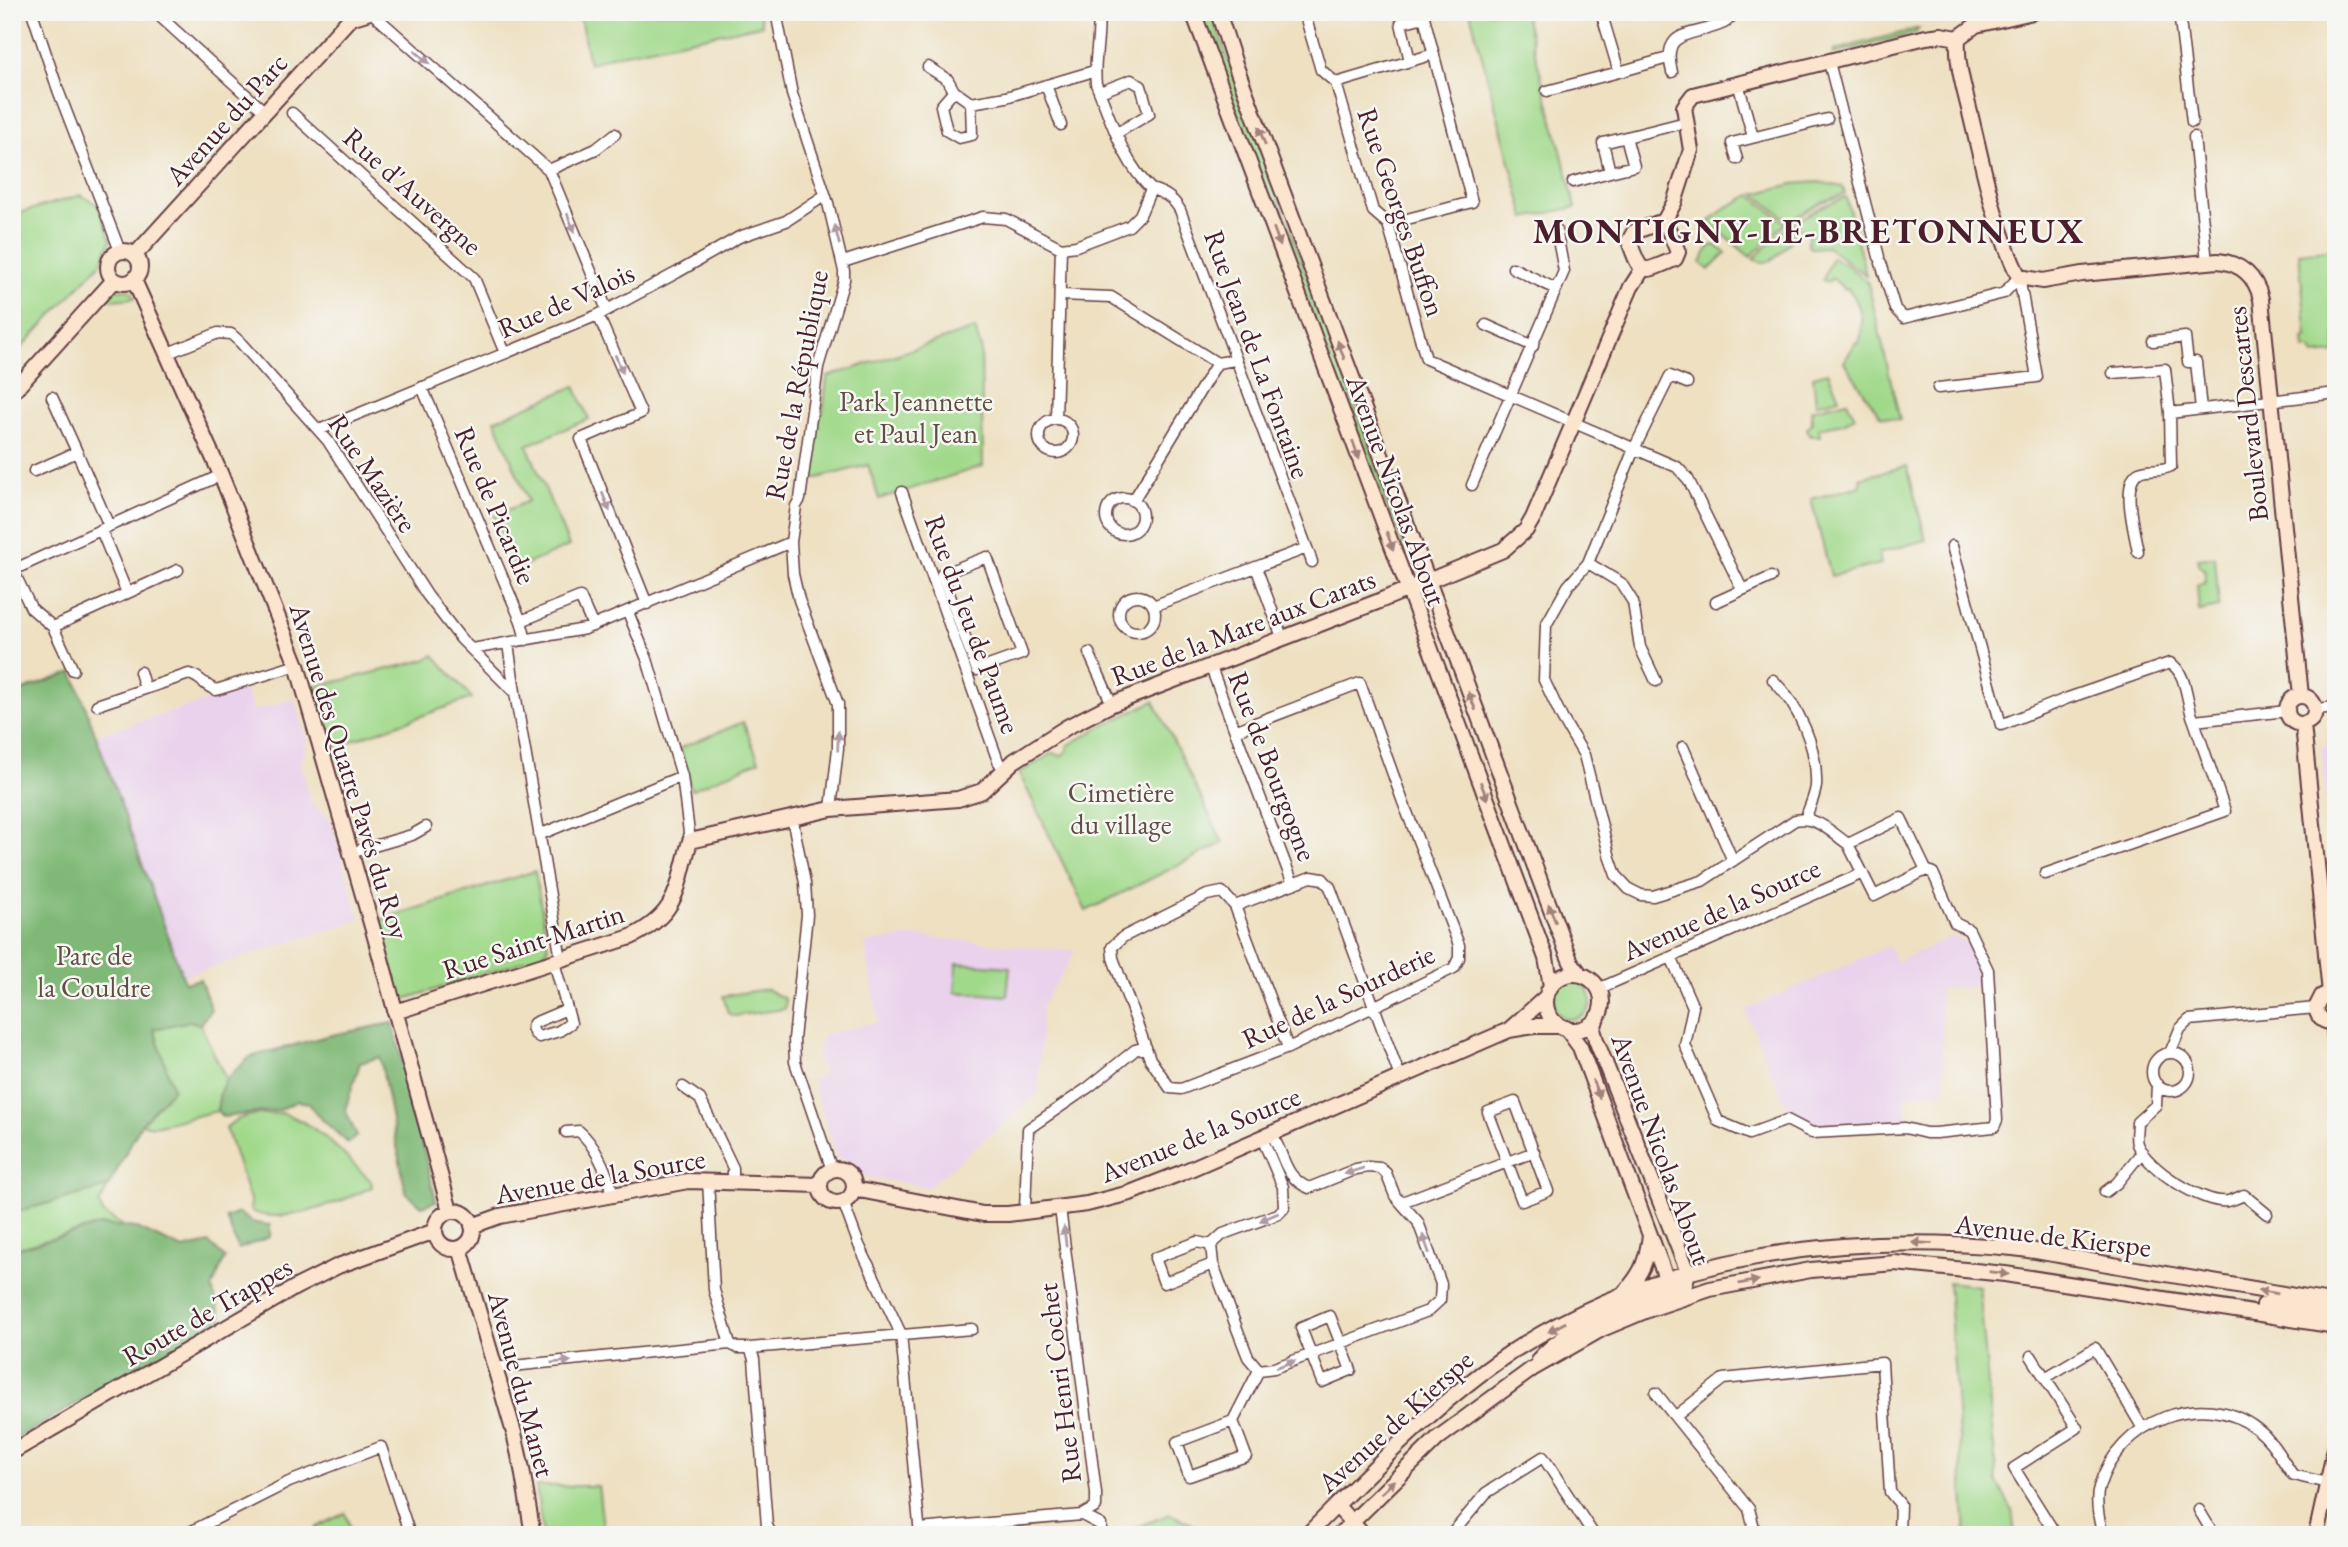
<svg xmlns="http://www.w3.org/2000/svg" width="2348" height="1547" font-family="'EB Garamond',serif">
<rect width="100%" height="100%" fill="#f6f6f2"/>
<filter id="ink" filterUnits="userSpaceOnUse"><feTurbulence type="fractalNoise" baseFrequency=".0143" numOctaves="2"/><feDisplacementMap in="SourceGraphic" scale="14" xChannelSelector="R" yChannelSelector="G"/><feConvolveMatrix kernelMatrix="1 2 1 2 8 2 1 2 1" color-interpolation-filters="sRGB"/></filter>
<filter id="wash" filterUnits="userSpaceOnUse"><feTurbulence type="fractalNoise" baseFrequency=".00686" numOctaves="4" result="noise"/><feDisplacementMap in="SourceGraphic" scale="28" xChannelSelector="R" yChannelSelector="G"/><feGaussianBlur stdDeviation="1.57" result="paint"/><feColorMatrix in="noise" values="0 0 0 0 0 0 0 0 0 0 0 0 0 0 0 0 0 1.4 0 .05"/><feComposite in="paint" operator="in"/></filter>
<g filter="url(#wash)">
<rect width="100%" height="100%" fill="#eee0c1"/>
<path fill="#ead1ec" d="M 246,689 L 253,711 L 294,699 L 307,741 L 301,766 L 311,804 L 330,819 L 360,920 L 183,976 L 96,735 Z
M 2336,745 L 2336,894 L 2321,747 Z
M 912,936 L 1076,951 L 1042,1005 L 1038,1094 L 928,1187 L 863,1176 L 852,1162 L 837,1157 L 812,1080 L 825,1075 L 817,1056 L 822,1035 L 878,1022 L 865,943 Z
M 1953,936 L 1968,943 L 1982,975 L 1982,979 L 1977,980 L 1978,986 L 1940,989 L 1945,1092 L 1905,1094 L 1907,1119 L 1812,1126 L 1800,1117 L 1790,1115 L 1745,1010 L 1889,946 L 1896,962 Z"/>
<path fill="#a1d98b" stroke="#767c5b" stroke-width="2" d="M 579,12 L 759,12 L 762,25 L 611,56 L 589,64 Z
M 1198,12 L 1211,12 L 1408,551 L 1405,552 L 1360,440 Z
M 1470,12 L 1524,12 L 1576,207 L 1525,218 Z
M 1919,28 L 1916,33 L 1833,54 L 1835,50 Z
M 1819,182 L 1843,187 L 1845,194 L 1822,202 L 1789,221 L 1755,194 L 1792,184 Z
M 81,195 L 98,205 L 111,240 L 101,263 L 12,358 L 12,215 Z
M 1751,195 L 1786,223 L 1750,257 L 1709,222 L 1725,208 Z
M 1846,197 L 1866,275 L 1827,247 L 1811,248 L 1808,245 L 1808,233 L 1792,224 L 1821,207 Z
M 1789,226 L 1797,233 C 1785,246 1773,271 1753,259 Z
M 1716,245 L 1726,253 L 1709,270 L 1701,263 L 1710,246 Z
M 2336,249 L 2336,353 L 2314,355 L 2310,349 L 2305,349 L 2304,339 L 2307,338 L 2299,253 Z
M 1832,257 L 1850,267 L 1868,283 L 1900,420 L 1880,416 L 1844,362 L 1856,342 L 1859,343 C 1865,323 1861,304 1848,288 L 1845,289 L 1832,278 L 1828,282 L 1823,280 Z
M 125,289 L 132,292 L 135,298 L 112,300 L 107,295 L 114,290 Z
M 975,329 L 981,348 L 983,466 L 879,499 L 868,465 L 810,480 L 816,422 L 823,412 L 827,377 Z
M 1828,372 L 1839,398 L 1816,404 L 1813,376 Z
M 575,386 L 589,419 L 527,445 L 569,546 L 516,569 L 494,516 L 528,501 L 495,420 Z
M 1847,401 L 1855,417 L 1843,423 L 1819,428 L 1820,436 L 1810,436 L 1807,429 L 1812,423 L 1811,410 Z
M 1907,466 L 1926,540 L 1879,553 L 1881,564 L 1831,576 L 1811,499 L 1861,486 L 1860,478 Z
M 2215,557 L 2219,607 L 2199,611 L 2197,585 L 2206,583 L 2204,569 L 2200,567 L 2198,559 Z
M 434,655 L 472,698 L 329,749 L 311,688 L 425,660 Z
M 1154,701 L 1223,843 L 1086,911 L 1019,773 L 1053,753 L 1061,756 L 1068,750 L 1067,746 L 1102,726 Z
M 743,722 L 759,761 L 691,790 L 680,748 Z
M 535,871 L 548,947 L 543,955 L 405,999 L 397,990 L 380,920 Z
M 957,963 L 1010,967 L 1007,996 L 955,992 Z
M1553 1000a19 19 0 1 1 38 0a19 19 0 1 1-38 0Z
M 766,989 L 785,999 L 785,1009 L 733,1016 L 728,1013 L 723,996 Z
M 190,1020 L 200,1024 L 226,1079 L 220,1092 L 217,1111 L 155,1126 L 141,1124 L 172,1089 L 154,1029 Z
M 282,1113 C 319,1124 344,1156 371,1181 L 372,1187 C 344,1201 278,1228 250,1210 L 251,1203 L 226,1128 C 240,1112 263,1115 282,1113 Z
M 108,1187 L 99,1204 L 103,1213 L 125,1227 L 101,1225 L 12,1250 L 12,1213 Z
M 1948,1282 L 1979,1286 L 1997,1482 L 2012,1510 L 2015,1535 L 1966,1535 Z
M 536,1486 L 598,1486 L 604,1535 L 543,1535 Z
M 345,1513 L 353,1535 L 311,1535 L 317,1527 Z
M 1170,1514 L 1196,1526 L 1199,1535 L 1133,1535 L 1132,1529 Z"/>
<path fill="#80b977" stroke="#656c51" stroke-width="2" d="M 73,672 L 185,983 L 200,979 L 211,1009 L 200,1024 L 190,1021 L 154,1029 L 173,1089 L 141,1124 L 108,1187 L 12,1213 L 12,694 Z
M 393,1023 L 436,1201 L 422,1206 L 406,1193 L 380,1057 L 360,1063 L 345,1110 L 357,1136 L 348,1143 L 315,1113 L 309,1103 L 297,1101 L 280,1110 L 223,1117 L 217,1111 L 220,1092 L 226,1079 L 250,1057 L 327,1036 Z
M 239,1213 L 251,1222 L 270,1225 L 270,1237 L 238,1249 L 226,1218 Z
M 101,1225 L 136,1228 L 183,1249 L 209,1243 L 225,1258 L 212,1288 L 222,1319 L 12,1441 L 12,1250 Z"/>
</g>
<g filter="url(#ink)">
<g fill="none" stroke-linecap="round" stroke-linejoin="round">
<defs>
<path id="street" d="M 32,12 L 58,90 L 120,251
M 155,12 L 265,112
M 371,12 L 549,170 L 607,310
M 776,12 L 792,94 L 828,203 L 844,271 L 844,280 L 818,367 L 800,499 L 796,506 L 791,542 L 793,574 L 799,600 L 838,704 L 838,748 L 831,809
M 1304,12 L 1321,70 L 1336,83 L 1373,211 L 1388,224 L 1426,359 L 1677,467 L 1688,479 L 1742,589
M 1601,12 L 1619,72 L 1668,58
M 2179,12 L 2192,122
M 1829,62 L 1879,257
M 928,67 L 948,80 L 954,91
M 1672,72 C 1660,27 1695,37 1724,23 C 1728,21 1732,16 1736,12
M 1336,83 L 1434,54
M 1738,83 L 1753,137
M 1046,85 L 1061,125
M 1547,91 L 1619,72
M 1100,92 L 1131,80 L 1141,86 L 1149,114 L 1117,133
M 971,103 L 972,135 L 959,138 L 947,131 L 941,106 L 954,91 L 971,103 L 1006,97 L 1094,71
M 292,113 L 474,278 L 505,353
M 1626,137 L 1634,166 L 1610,172 L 1603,143 L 1686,122
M 2194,137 L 2207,262
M 1737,159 L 1732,143 L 1827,119
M 549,170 L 596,149 L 615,134
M 1573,182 L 1610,172
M 1151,189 C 1165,193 1173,198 1180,210 L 1307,548 L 1256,567 L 1282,637
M 1388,224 L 1472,202 L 1424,17 L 1401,23 L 1410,61
M 843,262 L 983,217 L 1006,219 L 1061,248 L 1076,246 L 1129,226 L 1140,215 L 1151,189 C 1122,161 1112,121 1096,84 C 1093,60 1101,36 1098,12
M 1881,263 L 1895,309 L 1904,318 L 2004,293 L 2019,277
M 1513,268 L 1556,289
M 1060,295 L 1111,297 L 1217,363 L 1235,360
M 598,315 L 641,413 L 581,439 L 647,604
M 1486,325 L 1533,346
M 2153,341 L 2185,337 L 2188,362 L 2196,362 L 2201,409
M 168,353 L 218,333 L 231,334 L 240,342 L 328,441 L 427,595 L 461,639 L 515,693 L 561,959
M 2113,373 L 2165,369 L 2170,413
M 1687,383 L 1670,376 L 1634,449 L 1588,563 L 1568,586 L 1546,625 L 1544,680 L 1562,718 L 1584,755 L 1610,858 L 1616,875 L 1629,889 L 1641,895 L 1653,896 L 1702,881 L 1795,820 C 1816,815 1832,833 1848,844
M 422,387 L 521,621 L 526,640
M 1938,388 L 2037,377 L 2019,277
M 52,397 L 77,452
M 1056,419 L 1061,248
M1039 436a17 17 0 1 1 34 0a17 17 0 1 1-34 0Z
M 319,430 L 598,315 L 678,272 L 739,237 L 786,221 L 824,196
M 34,471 L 77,452 L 109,526
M 1472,485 L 1564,271 L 1556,229
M 902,492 L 998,761 L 1004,770
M1106 516a18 18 0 1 1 36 0a18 18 0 1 1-36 0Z
M 1133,501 L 1217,363
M 101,530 L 127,593
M 1952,546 L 2001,725 L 2068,698 L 2170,663 C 2188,673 2186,704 2194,721
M 1307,548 L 1312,562
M 2138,552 C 2135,534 2120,482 2139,472 C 2149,467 2161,472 2171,466 L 2170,413 L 2336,393
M 987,557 L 1022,654 L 977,670 L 942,574 Z
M 1588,563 L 1621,583 L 1633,602 L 1640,647 L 1656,681
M1119 614a18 18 0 1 1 36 0a18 18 0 1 1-36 0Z
M 1716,602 L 1771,577
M 1153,606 L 1256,567
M 628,612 L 647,659 L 682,776 L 690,841
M 521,621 L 580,597 L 593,626
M 53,627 L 178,570
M 508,644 L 515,692
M 472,649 L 585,629 L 791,542
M 1089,653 L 1112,704
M 1210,665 L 1293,884
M 73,670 L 53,627 L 31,608 L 13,570 L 221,475
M 140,672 L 145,689
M 1773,680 C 1799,706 1818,748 1816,786 C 1815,796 1809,808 1806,817
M 97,705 L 189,674 C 200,676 204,686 216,690 L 297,665
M 2316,709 L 2336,707
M 1237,730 L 1360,683 L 1403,802 L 1459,945 L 1459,958 L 1454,968 L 1288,1048 L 1181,1089 L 1170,1088 L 1150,1059 L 1113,958 L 1112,947 L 1123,937 L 1207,895 L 1222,892 L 1235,906 L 1311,877 L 1323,879 L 1330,887 C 1353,950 1377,1013 1400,1077
M 1683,747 L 1733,861
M 792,817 L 805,883 L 807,915 L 794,1039 L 795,1062 L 832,1170
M 1901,818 L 1926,870 L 1874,896 L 1848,844 Z
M 539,835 L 682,776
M 350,853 L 412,835 L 426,827
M 2045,874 L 2225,811 L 2194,721 L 2287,711
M 1235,906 L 1288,1048
M 1671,957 L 1693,1007 L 1685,1045 L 1718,1121 L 1749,1134 L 1787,1120 L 1812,1133 L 1905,1128 L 1926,1133 L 1936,1133 L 1994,1127 L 1997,1120 L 1988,970 L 1969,930 L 1955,923 L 1933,873 L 1926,870
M 554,962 L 571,1023 L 559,1031 L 539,1037 L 534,1033 L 532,1027 L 534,1023 L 567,1009
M 1598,989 L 1863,873
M2152 1072a19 19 0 1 1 38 0a19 19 0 1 1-38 0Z
M 2170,1053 L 2180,1029 L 2189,1020 L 2316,1008
M 2157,1084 L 2156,1105 L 2137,1122 C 2137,1129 2135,1138 2137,1144 C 2146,1168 2204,1205 2228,1201 C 2233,1200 2239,1197 2244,1195 L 2267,1214
M 683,1087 L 700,1099 L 733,1168 L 733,1181
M 1515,1102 L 1548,1191 L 1522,1201 L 1488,1112 Z
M 566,1132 L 579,1131 C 596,1146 607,1173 613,1194
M 1262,1138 L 1283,1187 L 1284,1208 L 1278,1214 L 1223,1234 L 1211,1245 L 1213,1264 L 1236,1326 L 1248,1357 L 1259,1370 L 1274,1368 L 1428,1311 L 1440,1300 L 1441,1284 L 1418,1222 L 1395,1196 L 1386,1173 L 1380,1168 L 1368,1167 L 1356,1169 L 1309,1188 C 1283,1177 1285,1155 1271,1133
M 708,1180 L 714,1290 L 730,1344 L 738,1348 L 750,1348
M 2105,1192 L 2117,1183 L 2142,1152
M 843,1202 L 859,1245 L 901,1334 L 920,1535
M 1402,1202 L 1534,1152
M 1025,1211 L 1028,1129 L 1089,1087 L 1135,1050 L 1146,1047
M 1211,1245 L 1197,1242 L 1155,1258 L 1164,1283 L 1213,1264
M 1330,1316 L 1351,1370 L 1322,1382 L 1301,1328 Z
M 2031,1356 L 2077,1428 L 2014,1468 L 2056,1535
M 493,1368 L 730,1344
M 2045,1378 L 2095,1348 L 2142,1427
M 1656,1393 L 1749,1509 L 1756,1535
M 1676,1416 L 1723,1379 L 1882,1363 L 1890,1492 L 1900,1504 L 1899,1535
M 1233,1421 L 1246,1456 L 1189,1476 L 1177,1442 L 1233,1421 L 1259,1370
M 2199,1510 L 2214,1535
M 1082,1515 L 1101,1525 L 1101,1535
M 919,1529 L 1082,1515 L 1096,1507 L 1096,1493 L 1060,1208
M 184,1535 L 289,1482 L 381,1447 L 410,1535
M 772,1535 L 767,1526 L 754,1359 L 750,1348 L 972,1329
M 1451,1535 L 1486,1493 L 1543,1457 L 1594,1535
M 2103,1535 C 2099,1521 2095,1501 2099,1487 C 2118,1422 2201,1386 2257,1429 C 2273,1441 2281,1459 2293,1475 L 2336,1485"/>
<path id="secondary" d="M 350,12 L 357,16 L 370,12
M 1193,12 L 1546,958 L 1551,986
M 1218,12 L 1235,64 L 1566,950 L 1571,962 L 1581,975
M 2033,12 L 1976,25 L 1958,38 C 1956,65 1965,91 1971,117 C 1984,171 1995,228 2019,277 L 2043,281 L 2082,274 L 2218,261 C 2241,263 2256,277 2261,299 L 2301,696
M 1658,223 L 1667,226 L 1678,252 L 1675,259 C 1641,273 1642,277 1629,241 L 1634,232 Z
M 1663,223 L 1674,203 L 1691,150 L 1684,107 L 1693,95 L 1926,37 L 1941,35 L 1958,38
M108 267a16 16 0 1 1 32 0a16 16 0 1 1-32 0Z
M 135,255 L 353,15
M 134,280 L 221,475 L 297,665 L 375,937 L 450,1211
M 12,393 L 114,280
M2287 710a14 14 0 1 1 28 0a14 14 0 1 1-28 0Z
M 2303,725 L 2330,993
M1546 1002a28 28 0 1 1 56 0a28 28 0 1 1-56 0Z
M 2336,995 L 2330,993 L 2322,996 L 2316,1008 C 2318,1019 2325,1024 2336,1021
M 395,1012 L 631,937 C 680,912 676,888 690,841 L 831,809 L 958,799 L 982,791 L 1014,761 L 1067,727 L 1112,704 L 1377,602 L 1503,550 L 1526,530 L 1533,518 L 1631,287 L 1642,270
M 1597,1017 L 1593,1029 L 1596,1040 L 1688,1272 L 1682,1297
M 2333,1022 L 2336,1048
M 1566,1028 L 1580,1047 L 1666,1278 L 1672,1285
M 1510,1029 L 1546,997
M820 1186a17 17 0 1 1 34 0a17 17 0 1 1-34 0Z
M 854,1189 L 983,1214 L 1008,1214 L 1087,1204 L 1130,1193 L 1181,1173 L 1509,1030 L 1534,1026 L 1561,1026
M435 1230a19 19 0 1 1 38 0a19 19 0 1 1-38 0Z
M 472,1226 L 500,1216 L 688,1181 L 820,1185
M 460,1248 L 514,1433 L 522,1469 L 533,1535
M 1625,1292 C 1643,1272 1646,1262 1650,1236
M 2264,1305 L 2336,1315
M 1539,1359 C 1561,1334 1598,1317 1629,1305 C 1646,1299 1665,1295 1678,1282
M 12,1452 L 296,1287 L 338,1266 L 435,1231
M 1337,1506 L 1363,1535
M 1307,1535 C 1372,1470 1436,1402 1513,1351 C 1661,1255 1841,1232 2013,1248 C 2048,1252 2084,1260 2119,1266 C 2191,1278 2263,1291 2336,1303
M 1339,1535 L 1438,1438 L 1532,1369 L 1602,1329 L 1650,1309 L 1710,1289 L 1811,1270 L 1895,1263 L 2005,1274 L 2336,1326
M 2316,1535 L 2336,1444"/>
</defs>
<use href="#street" stroke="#633c42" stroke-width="13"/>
<use href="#secondary" stroke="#633c42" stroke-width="18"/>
<use href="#street" stroke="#fff" stroke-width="10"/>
<use href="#secondary" stroke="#fbe5cf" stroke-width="14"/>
</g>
<defs><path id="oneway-solid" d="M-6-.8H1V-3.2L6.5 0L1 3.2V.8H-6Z" transform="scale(1.75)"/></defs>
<g fill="#ae9aa0">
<use href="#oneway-solid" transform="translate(422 57) rotate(41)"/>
<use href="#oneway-solid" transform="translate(571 223) rotate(68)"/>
<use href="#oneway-solid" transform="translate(837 235) rotate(-104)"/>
<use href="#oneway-solid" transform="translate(619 364) rotate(67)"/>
<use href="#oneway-solid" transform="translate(606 502) rotate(68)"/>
<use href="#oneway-solid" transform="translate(838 741) rotate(-88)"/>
<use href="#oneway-solid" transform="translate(1354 1171) rotate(162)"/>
<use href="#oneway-solid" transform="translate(1269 1217) rotate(157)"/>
<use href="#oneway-solid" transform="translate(1065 1236) rotate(-97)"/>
<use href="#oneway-solid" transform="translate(1426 1244) rotate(-110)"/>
<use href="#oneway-solid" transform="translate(561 1362) rotate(-5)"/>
<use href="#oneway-solid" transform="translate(1286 1364) rotate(-20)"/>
</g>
<g fill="#a2827d">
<use href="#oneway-solid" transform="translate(1262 136) rotate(-110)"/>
<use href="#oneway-solid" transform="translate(1277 237) rotate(70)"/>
<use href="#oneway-solid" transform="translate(1341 350) rotate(-110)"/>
<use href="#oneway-solid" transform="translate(1356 450) rotate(70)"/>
<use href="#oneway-solid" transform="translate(1390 541) rotate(70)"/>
<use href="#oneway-solid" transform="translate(1472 701) rotate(-111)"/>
<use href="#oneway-solid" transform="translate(1484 791) rotate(69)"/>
<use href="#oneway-solid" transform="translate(1552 913) rotate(-111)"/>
<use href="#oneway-solid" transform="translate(1596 1089) rotate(69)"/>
<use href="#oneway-solid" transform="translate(1922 1243) rotate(-177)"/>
<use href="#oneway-solid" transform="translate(1999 1273) rotate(7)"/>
<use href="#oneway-solid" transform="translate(1749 1282) rotate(-10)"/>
<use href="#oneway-solid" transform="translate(2268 1292) rotate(-170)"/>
<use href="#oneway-solid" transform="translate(1557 1327) rotate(151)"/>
<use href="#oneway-solid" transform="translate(1388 1487) rotate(-44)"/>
</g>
</g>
<g text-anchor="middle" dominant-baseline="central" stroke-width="5" stroke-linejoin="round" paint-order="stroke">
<g font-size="28" fill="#4a1f2b" stroke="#f6f6f2">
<text transform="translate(226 119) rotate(-48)">Avenue du Parc</text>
<text transform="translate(413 191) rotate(42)">Rue d'Auvergne</text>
<text transform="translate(1402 212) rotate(71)">Rue Georges Buffon</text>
<text transform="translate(566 300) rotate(-24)">Rue de Valois</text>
<text transform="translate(1258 354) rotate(70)">Rue Jean de La Fontaine</text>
<text transform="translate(796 385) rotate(-79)">Rue de la République</text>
<text transform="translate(2247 414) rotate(-96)">Boulevard Descartes</text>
<text transform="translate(373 473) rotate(56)">Rue Mazière</text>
<text transform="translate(1397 490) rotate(70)">Avenue Nicolas About</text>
<text transform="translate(496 505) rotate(67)">Rue de Picardie</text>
<text transform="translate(973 624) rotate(70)">Rue du Jeu de Paume</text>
<text transform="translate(1243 627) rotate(-21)">Rue de la Mare aux Carats</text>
<text transform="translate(1273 766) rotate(69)">Rue de Bourgogne</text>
<text transform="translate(350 771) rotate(73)">Avenue des Quatre Pavés du Roy</text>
<text transform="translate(1721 909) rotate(-24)">Avenue de la Source</text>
<text transform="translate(533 941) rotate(-18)">Rue Saint-Martin</text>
<text transform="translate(1338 996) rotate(-25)">Rue de la Sourderie</text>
<text transform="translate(1200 1134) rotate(-22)">Avenue de la Source</text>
<text transform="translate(1662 1149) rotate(70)">Avenue Nicolas About</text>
<text transform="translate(600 1176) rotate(-10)">Avenue de la Source</text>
<text transform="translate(2053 1235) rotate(7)">Avenue de Kierspe</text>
<text transform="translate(207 1311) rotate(-30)">Route de Trappes</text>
<text transform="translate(1059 1383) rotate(-97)">Rue Henri Cochet</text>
<text transform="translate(522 1384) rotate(75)">Avenue du Manet</text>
<text transform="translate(1395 1421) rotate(-42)">Avenue de Kierspe</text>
</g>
<g font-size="28" fill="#604e43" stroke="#f6f6f2">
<text x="916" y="401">Park Jeannette<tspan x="916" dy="32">et Paul Jean</tspan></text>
<text x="1121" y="792">Cimetière<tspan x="1121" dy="32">du village</tspan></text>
<text x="94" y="955">Parc de<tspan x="94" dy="32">la Couldre</tspan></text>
</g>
<g font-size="35" font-weight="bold" letter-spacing="2" fill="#4a1f2b" stroke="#f6f6f2">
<text x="1809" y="230">MONTIGNY-LE-BRETONNEUX</text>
</g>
</g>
<rect width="2348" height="1547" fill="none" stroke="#f6f6f2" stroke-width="42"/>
</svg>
